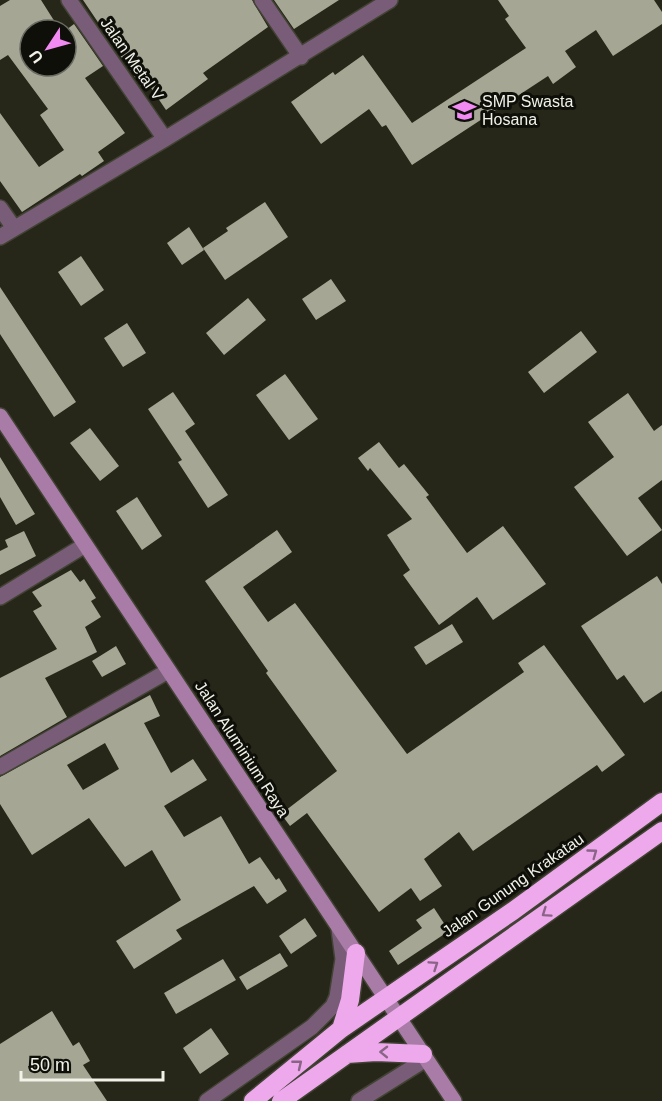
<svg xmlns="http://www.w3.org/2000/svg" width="662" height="1101" font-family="Arial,sans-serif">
<rect width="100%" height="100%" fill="#262718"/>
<path fill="#a5a794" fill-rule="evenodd" d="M 10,0 L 41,0 L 60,30 L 30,30 L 30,66 L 66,66 L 66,30 L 74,24 L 103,66 L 85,78 L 125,133 L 98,152 L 104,161 L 82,176 L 80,174 L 22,212 L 0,181 L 0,113 L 39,167 L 64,150 L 40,115 L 48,109 L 8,55 L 0,60 L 0,6 Z
M 83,0 L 252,0 L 268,27 L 203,73 L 208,79 L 166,110 L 147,82 L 141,86 Z
M 274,0 L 339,0 L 294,29 Z
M 498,0 L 654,0 L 662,12 L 662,24 L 613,56 L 596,30 L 565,51 L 576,67 L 553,84 L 548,76 L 412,165 L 386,125 L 382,127 L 369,109 L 321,144 L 291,102 L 333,72 L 335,75 L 363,55 L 412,123 L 526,48 L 505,19 L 509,16 Z
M 265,202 L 288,237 L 225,280 L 203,248 L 228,231 L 226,228 Z
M 189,227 L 204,250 L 182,265 L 167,243 Z
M 81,256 L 104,290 L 81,306 L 58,272 Z
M 331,279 L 346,301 L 316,320 L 302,299 Z
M 0,287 L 76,402 L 54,417 L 0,334 Z
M 248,298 L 266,320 L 224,355 L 206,333 Z
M 127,323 L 146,353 L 123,367 L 104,338 Z
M 581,331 L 597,352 L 544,393 L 528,372 Z
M 285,374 L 318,419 L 289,440 L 256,395 Z
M 173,392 L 195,424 L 185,431 L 228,495 L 208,508 L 178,462 L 182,460 L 148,409 Z
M 628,393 L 654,431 L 662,425 L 662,480 L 638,498 L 662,530 L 627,556 L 574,487 L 614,457 L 588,422 Z
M 90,428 L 119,466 L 100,481 L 70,443 Z
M 379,442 L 399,468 L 404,464 L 429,495 L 426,497 L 467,553 L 503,526 L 546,584 L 493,620 L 477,597 L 439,625 L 403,575 L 410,570 L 387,535 L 412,519 L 370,468 L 368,471 L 358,458 Z
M 0,457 L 35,514 L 16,525 L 0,497 Z
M 137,497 L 162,536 L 142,550 L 116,511 Z
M 277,530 L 292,552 L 243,587 L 268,622 L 295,603 L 407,754 L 524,672 L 518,663 L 544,645 L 625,755 L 602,772 L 597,765 L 473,851 L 459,832 L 424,859 L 442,886 L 420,901 L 411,888 L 379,912 L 307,813 L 290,826 L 281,814 L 337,771 L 266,673 L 268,671 L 205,581 Z
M 24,531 L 36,556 L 0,575 L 0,551 L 8,547 L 5,540 Z
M 71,570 L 80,582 L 84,579 L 96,598 L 91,601 L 101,617 L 85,627 L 97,652 L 45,678 L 67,717 L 0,756 L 0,678 L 57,649 L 33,611 L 42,606 L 32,592 Z
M 657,576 L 662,584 L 662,691 L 644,703 L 624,675 L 617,680 L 581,626 Z
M 452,624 L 463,642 L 426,665 L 414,647 Z
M 116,646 L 126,664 L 102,677 L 92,661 Z
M 150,695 L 160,716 L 144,723 L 171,773 L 193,759 L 207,780 L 164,806 L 184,837 L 221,816 L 249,864 L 260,857 L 276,880 L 279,878 L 287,891 L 267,904 L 254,886 L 176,930 L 182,939 L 134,969 L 116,941 L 181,900 L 152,850 L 125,867 L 89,818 L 32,855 L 0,804 L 0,777 ZM 105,743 L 119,769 L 83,790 L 67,765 Z
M 434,908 L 449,931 L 398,965 L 389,951 L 422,928 L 416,920 Z
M 305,918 L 317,936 L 291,954 L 279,936 Z
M 280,953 L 288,966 L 247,990 L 239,977 Z
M 223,959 L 236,980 L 176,1014 L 164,993 Z
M 52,1011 L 73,1046 L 79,1042 L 90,1061 L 83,1065 L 107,1101 L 0,1101 L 0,1044 Z
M 211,1028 L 229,1054 L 200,1074 L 183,1048 Z"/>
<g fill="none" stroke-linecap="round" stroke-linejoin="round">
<defs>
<path id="street" d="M 69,0 L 165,139
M 262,0 L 301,57
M 0,208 L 14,228
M 0,237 L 165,139 L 390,0
M 0,597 L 85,545
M 0,767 L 168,671
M 207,1101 L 312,1027 L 333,1006 L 337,997 L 343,959 L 339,929
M 359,1101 L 426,1059"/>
<path id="secondary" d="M 0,416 L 454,1101"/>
<path id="highway" d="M 341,1029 L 350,1000 L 356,953
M 347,1054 L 376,1052 L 423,1054
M 253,1101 L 341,1029 L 513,911 L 662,802
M 281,1101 L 662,831"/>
</defs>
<use href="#street" stroke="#424335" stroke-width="18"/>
<use href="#secondary" stroke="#424335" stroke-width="18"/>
<use href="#highway" stroke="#424335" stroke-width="21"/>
<use href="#street" stroke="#795d78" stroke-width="15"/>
<use href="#secondary" stroke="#a87ca7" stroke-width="15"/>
<use href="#highway" stroke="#eea9ed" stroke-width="18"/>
</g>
<defs><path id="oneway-chevron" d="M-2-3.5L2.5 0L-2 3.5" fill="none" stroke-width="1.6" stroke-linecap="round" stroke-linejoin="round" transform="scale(1.5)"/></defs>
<g stroke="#8a6486">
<use href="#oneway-chevron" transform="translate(593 853) rotate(-36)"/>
<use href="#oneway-chevron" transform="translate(546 913) rotate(145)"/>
<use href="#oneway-chevron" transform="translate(434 965) rotate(-34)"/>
<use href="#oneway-chevron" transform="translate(384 1052) rotate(-179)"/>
<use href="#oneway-chevron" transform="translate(298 1064) rotate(-39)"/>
</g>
<defs>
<symbol id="school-bare" viewBox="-9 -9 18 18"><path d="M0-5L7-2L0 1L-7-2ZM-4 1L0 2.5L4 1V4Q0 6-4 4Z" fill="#f28af3" stroke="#0f0f09" stroke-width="2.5" paint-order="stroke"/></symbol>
</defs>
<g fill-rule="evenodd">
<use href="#school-bare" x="448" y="94" width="33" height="33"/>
</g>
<g text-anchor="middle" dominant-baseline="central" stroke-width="6" stroke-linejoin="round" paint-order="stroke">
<g font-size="16" fill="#f1f2e8" stroke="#0f0f09">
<text transform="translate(132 59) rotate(55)">Jalan Metal V</text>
<text transform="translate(242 749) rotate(57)">Jalan Aluminium Raya</text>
<text transform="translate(513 885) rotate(-35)">Jalan Gunung Krakatau</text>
</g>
<g font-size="16" fill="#f1f2e8" stroke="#0f0f09" text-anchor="start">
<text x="482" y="101">SMP Swasta<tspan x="482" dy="18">Hosana</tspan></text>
</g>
</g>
<g transform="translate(48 48) rotate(234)"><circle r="28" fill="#0f0f09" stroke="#696a62" stroke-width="1.5"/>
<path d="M0-4.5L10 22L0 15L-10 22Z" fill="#f28af3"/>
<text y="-9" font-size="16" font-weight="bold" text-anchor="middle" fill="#f1f2e8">U</text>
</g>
<path d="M21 1071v9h142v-9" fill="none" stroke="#f1f2e8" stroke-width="3"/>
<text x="30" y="1071" font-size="18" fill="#f1f2e8" stroke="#0f0f09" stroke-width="4.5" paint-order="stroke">50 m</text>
</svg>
